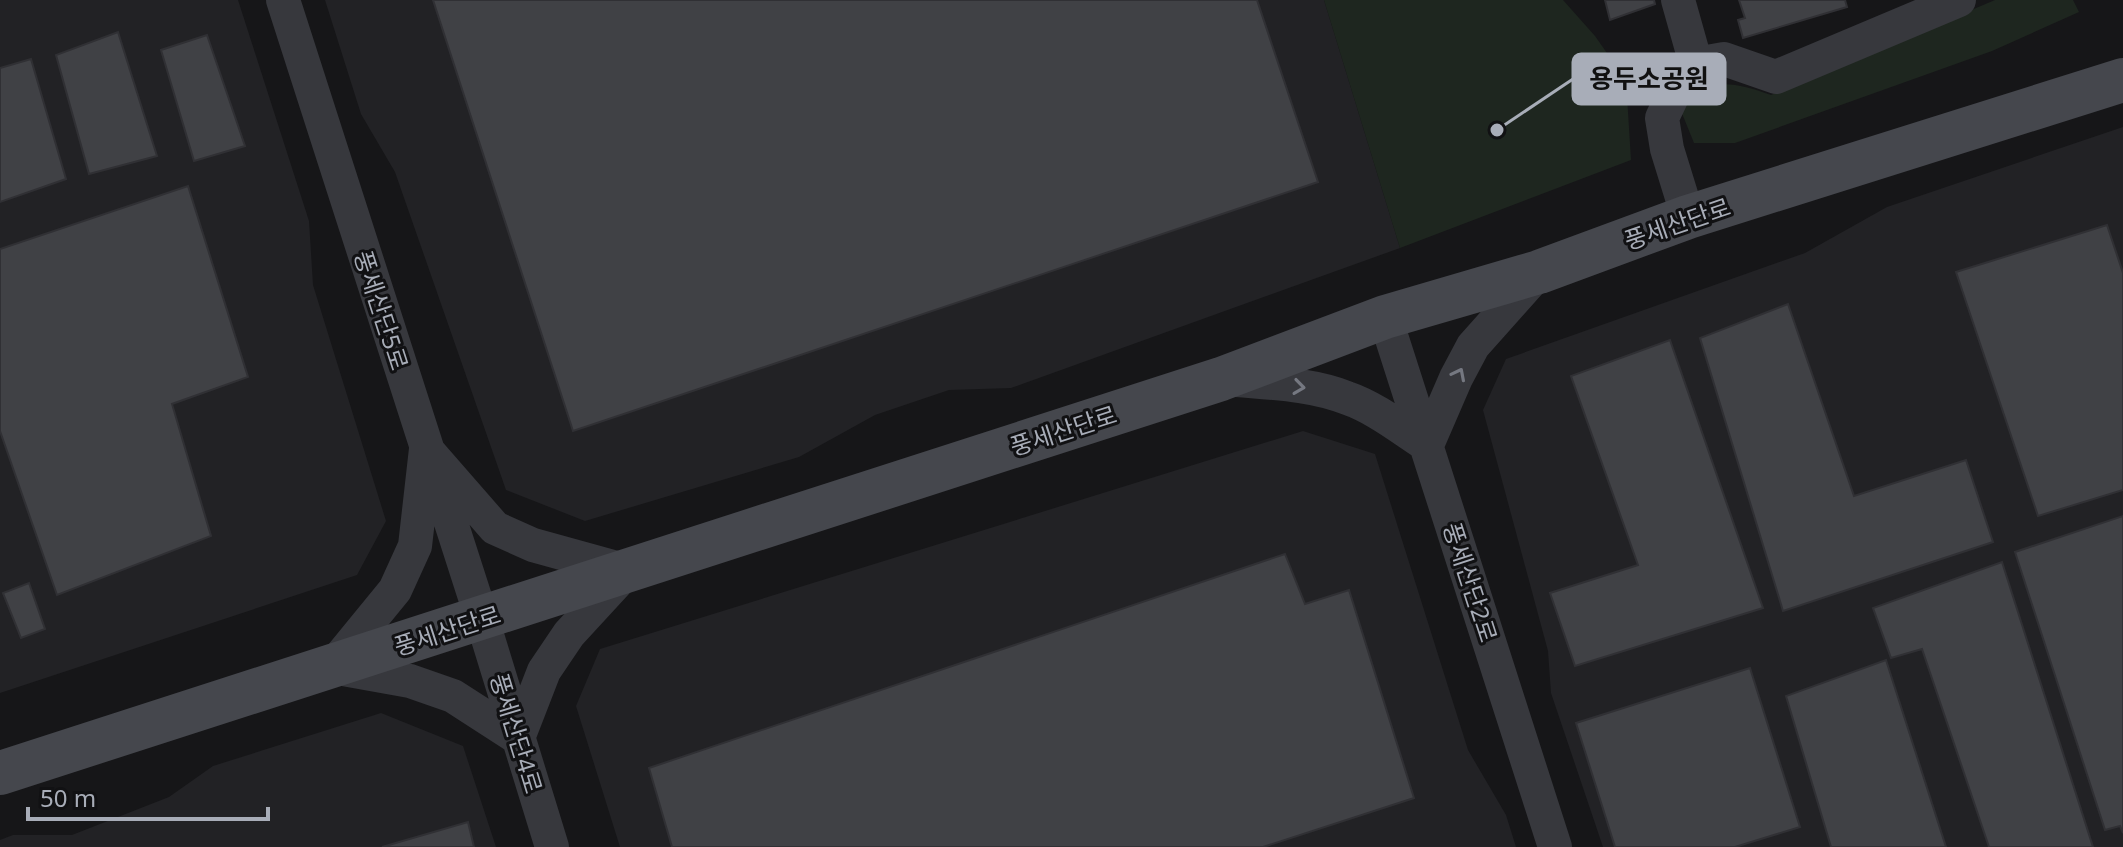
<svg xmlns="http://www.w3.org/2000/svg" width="2123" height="847" font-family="'Noto Sans','Noto Sans KR',sans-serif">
<rect width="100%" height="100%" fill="#161618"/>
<path fill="#222225" d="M 0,0 L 238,0 L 309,221 L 313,285 L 386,521 L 357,575 L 0,693 Z
M 325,0 L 1324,0 L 1400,248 L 1011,388 L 949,390 L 875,415 L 799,457 L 585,521 L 506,490 L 395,172 L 361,114 Z
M 2123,127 L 2123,847 L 1603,847 L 1551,693 L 1548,651 L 1483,410 L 1506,359 L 1805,253 L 1887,207 Z
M 1303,431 L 1375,454 L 1468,750 L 1506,815 L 1516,847 L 620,847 L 576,706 L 600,649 Z
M 381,713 L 463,746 L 496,847 L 0,847 L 0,840 L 13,835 L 72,835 L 169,797 L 213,766 Z"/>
<path fill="#1e261f" d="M 1324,0 L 1563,0 L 1595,36 L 1626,80 L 1631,160 L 1400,248 Z
M 1995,0 L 2073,0 L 2079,12 L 1992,51 L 1735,143 L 1694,143 L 1681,111 L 1695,89 C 1725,80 1742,85 1771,95 Z"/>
<path fill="#404145" stroke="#303034" stroke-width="2" d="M 433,0 L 1257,0 L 1318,182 L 573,431 Z
M 1605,0 L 1654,0 L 1655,4 L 1610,20 Z
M 1739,0 L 1845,0 L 1847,7 L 1743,38 L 1738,20 L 1745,18 Z
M 118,32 L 157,156 L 89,174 L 56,55 Z
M 207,35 L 245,146 L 194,161 L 161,50 Z
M 31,59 L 66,179 L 0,202 L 0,68 Z
M 188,186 L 248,377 L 172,404 L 211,536 L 57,595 L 0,431 L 0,249 Z
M 2107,225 L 2123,273 L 2123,490 L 2038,516 L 1956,272 Z
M 1788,304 L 1854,496 L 1966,460 L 1993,542 L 1783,611 L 1700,338 Z
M 1670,340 L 1763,608 L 1575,666 L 1550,593 L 1638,565 L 1571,376 Z
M 2123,516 L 2123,833 L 2120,826 L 2105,830 L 2015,552 Z
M 1285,554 L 1305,604 L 1349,590 L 1414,798 L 1263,847 L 672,847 L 649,768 Z
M 2002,562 L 2093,847 L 1989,847 L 1922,649 L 1891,658 L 1873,608 Z
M 29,583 L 45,629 L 21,638 L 3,593 Z
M 1886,660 L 1946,847 L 1831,847 L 1786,696 Z
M 1750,668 L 1800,827 L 1735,847 L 1615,847 L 1576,723 Z
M 468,822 L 474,847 L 382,847 Z"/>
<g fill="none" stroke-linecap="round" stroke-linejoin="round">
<path stroke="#37383d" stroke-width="34" d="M 283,0 L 482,619 L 552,847
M 1678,0 L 1696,64
M 1688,217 L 1667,149 L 1662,118 L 1681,78 L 1696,64 L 1724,59 L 1776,77 L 1959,0
M 1385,317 L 1555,847
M 1226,379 C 1266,383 1309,383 1347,398 C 1376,408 1402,429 1427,445 L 1456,378 L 1473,346 L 1539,272
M 426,449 L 495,528 L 533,545 L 627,571 L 569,634 L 544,671 L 518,738 L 453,696 L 410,681 L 332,667 L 395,590 L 415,546 Z"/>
<path stroke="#45474d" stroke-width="44" d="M 0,773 L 1221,379 L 1385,317 L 1539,272 L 1688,217 L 2123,80"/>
</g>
<defs><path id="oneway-chevron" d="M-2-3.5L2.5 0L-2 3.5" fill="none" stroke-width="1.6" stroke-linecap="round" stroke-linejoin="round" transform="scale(2)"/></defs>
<g stroke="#757881">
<use href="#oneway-chevron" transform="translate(1459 374) rotate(-63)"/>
<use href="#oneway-chevron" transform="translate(1299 387) rotate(8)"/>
</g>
<g text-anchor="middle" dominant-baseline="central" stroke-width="6" stroke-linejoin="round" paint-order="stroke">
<g font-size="24" fill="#a8adb8" stroke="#111113">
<text transform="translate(1677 223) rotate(-19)">풍세산단로</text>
<text transform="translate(382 310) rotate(72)">풍세산단5로</text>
<text transform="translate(1063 430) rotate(-18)">풍세산단로</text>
<text transform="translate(1471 582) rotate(72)">풍세산단2로</text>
<text transform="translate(447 630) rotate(-18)">풍세산단로</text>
<text transform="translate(517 733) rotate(73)">풍세산단4로</text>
</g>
</g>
<path fill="none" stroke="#a8adb8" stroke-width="3" d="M1497 130L1573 79"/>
<circle fill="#a8adb8" stroke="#111113" stroke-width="3" cx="1497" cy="130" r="8"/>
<rect fill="#a8adb8" stroke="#a8adb8" stroke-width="3" x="1573" y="54" width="152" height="50" rx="8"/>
<g font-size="26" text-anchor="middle" font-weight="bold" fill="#111">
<text x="1649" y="88">용두소공원</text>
</g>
<path d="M28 807v12h240v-12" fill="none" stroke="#a8adb8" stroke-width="4"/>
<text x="40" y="807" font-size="24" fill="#a8adb8" stroke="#111113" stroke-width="6" paint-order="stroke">50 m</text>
</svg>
